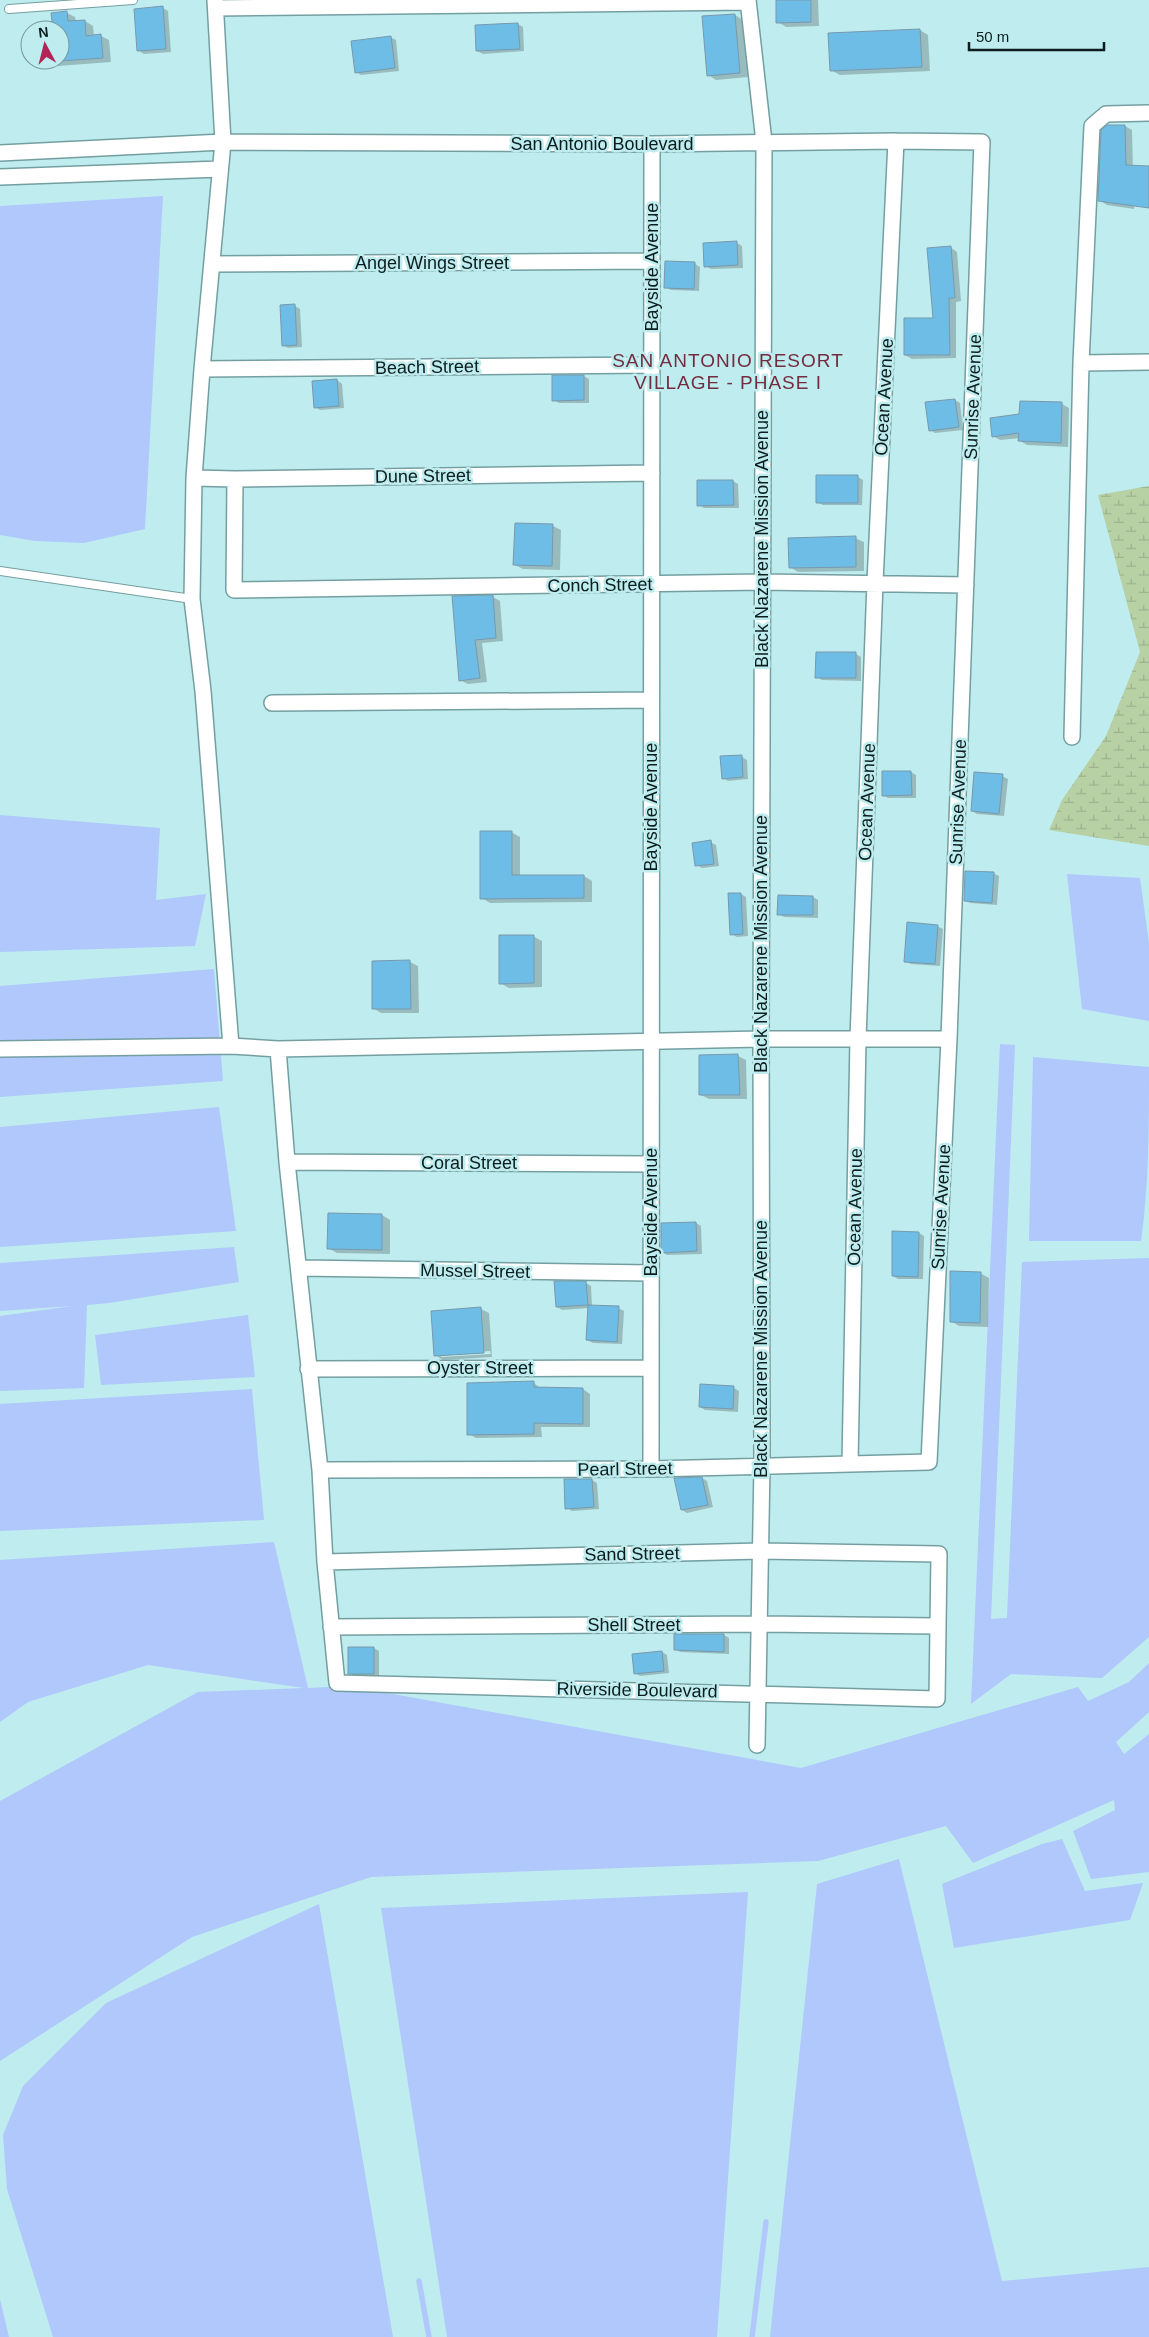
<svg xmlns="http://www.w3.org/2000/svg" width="1149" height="2337" font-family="Arial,sans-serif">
<defs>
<pattern id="wetland-marsh" width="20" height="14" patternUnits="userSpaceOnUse" patternTransform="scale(1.25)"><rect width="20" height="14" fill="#b7d1a5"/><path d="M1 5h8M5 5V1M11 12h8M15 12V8" fill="none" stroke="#9cb38e"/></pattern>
</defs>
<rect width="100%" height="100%" fill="#bfecee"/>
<path fill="url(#wetland-marsh)" d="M 1149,486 L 1149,846 L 1049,830 L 1062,800 L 1106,736 L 1140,652 L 1098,495 Z"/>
<path fill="#b0c8fc" d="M 163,196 L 145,529 L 84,543 L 35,541 L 0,535 L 0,206 Z
M 0,815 L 160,828 L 156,900 L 206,894 L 195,946 L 0,952 Z
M 1067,874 L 1140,878 L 1149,943 L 1149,1021 L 1082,1009 Z
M 214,969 L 223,1081 L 0,1097 L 0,986 Z
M 1000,1044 L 1015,1045 L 991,1619 L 1007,1618 L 1022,1262 L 1149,1258 L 1149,1637 L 1102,1678 L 1011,1674 L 971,1704 Z
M 1033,1057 L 1149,1067 C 1149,1125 1149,1185 1141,1241 L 1029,1241 Z
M 219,1107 L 236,1231 L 0,1247 L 0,1127 Z
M 234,1247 L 239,1282 L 109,1303 L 87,1305 L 84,1388 L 0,1391 L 0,1316 L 72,1306 L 0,1311 L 0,1263 Z
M 248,1315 L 255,1377 L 101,1385 L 95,1335 Z
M 252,1389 L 264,1520 L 0,1531 L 0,1404 Z
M 274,1542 L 308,1688 L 349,1686 L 801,1768 L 1078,1687 L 1088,1701 L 1129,1682 L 1149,1663 L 1149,1712 L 1116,1742 L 1124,1754 L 1149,1734 L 1149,1872 L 1091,1879 L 1073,1831 L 1115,1810 L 1114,1800 L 973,1863 L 946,1826 L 818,1861 L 371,1877 L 192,1937 L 0,2061 L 0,1801 L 198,1692 L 304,1688 L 148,1665 L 28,1702 L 0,1722 L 0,1560 Z
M 1062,1839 L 1085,1891 L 1143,1883 L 1130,1920 L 954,1948 L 942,1884 L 1042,1844 Z
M 899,1859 L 1002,2281 L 1149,2267 L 1149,2337 L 770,2337 L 817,1884 Z
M 748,1892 L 717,2337 L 447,2337 L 381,1908 Z
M 319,1904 L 393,2337 L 53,2337 L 7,2189 L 3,2135 L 23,2086 L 106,2003 Z
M 0,2299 L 9,2337 L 0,2337 Z"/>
<path fill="#0003" fill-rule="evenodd" d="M 777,0 L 818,0 L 819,26 L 786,27 L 778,22 Z
M 163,8 L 168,11 L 171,52 L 144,54 L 139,51 Z
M 67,13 L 75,17 L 76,22 L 85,21 L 93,26 L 94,36 L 101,36 L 109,40 L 111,62 L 58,66 L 50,61 L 60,60 L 60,30 L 48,30 L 47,24 L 53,23 Z
M 735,15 L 743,20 L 748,77 L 716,80 L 708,75 Z
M 518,24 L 523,27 L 524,51 L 483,54 L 477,51 Z
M 920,30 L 928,35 L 930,71 L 840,75 L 831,70 L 830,34 Z
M 390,37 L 396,40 L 399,71 L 361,75 L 356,72 Z
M 1125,126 L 1132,130 L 1134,209 L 1107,205 L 1099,200 Z
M 737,243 L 742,246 L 743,268 L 711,269 L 705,266 L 705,244 Z
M 950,247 L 957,252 L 961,301 L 956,302 L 956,358 L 912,359 L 905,355 L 934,319 Z
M 695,264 L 700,267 L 699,291 L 671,290 L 665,287 Z
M 295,306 L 300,309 L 302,347 L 288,348 L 283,345 Z
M 553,376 L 584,376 L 589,379 L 589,403 L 559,403 L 553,400 Z
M 337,380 L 342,384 L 344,408 L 320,410 L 315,407 Z
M 955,400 L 960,403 L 963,430 L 935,433 L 930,430 Z
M 1062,404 L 1069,408 L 1068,447 L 1027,445 L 1020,441 L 1020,438 L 1000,440 L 993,436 L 1021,415 Z
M 858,477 L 863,480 L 862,505 L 823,505 L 817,502 Z
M 733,481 L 738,484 L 739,508 L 704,508 L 699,505 Z
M 553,526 L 561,530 L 560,570 L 523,569 L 515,565 Z
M 855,538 L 864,542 L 864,571 L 798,572 L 790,567 Z
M 453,597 L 493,597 L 500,601 L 503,641 L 482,643 L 487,682 L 468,684 L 460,680 Z
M 856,654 L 861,657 L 861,681 L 822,680 L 817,677 Z
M 742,757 L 747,760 L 748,779 L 728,781 L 723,778 Z
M 911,772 L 916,775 L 916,798 L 888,798 L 883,795 Z
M 1002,776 L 1008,779 L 1004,816 L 977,814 L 972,811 Z
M 511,832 L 520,837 L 520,877 L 584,876 L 592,881 L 592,902 L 490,903 L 482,898 Z
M 710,842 L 716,845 L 719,866 L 702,868 L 697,865 Z
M 993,873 L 999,876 L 997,905 L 970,903 L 965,900 Z
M 741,894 L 746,897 L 748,936 L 737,937 L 731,934 L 729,895 Z
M 813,897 L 818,900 L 818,918 L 784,917 L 779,914 Z
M 937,926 L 943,929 L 940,966 L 911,964 L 905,961 Z
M 533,936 L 542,941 L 542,987 L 509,988 L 500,983 Z
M 410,962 L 418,966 L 419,1013 L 381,1013 L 373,1008 Z
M 700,1056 L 738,1056 L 746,1060 L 747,1099 L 709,1099 L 701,1095 Z
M 382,1215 L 390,1220 L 390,1254 L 337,1253 L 328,1248 Z
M 696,1223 L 701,1226 L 702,1254 L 667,1255 L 662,1252 Z
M 919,1233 L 924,1236 L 923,1279 L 898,1279 L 893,1276 Z
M 980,1273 L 989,1278 L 988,1327 L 959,1326 L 951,1321 Z
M 586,1283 L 591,1286 L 592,1307 L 618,1308 L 624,1311 L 622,1344 L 593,1343 L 587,1340 L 589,1308 L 562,1310 L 557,1307 Z
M 481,1309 L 489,1313 L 492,1357 L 443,1360 L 435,1355 ZM 490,1351 L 491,1354 L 441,1357 L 441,1354 Z
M 533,1382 L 541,1389 L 583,1389 L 590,1394 L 590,1427 L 541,1427 L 542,1437 L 476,1438 L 469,1434 Z
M 701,1386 L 734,1388 L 739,1391 L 738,1412 L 705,1410 L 700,1407 Z
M 702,1478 L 707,1481 L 713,1507 L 687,1513 L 682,1510 Z
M 565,1480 L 592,1480 L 597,1483 L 599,1509 L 572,1511 L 567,1508 Z
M 676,1635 L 724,1635 L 729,1638 L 729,1654 L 680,1652 L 675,1649 Z
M 350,1648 L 374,1648 L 379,1651 L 379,1676 L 355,1676 L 350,1673 Z
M 662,1652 L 667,1655 L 669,1673 L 640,1676 L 635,1673 Z"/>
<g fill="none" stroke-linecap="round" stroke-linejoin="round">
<path stroke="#b0c8fc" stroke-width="5.5" d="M 419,2281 L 429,2337
M 752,2337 L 766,2222"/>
</g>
<path fill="#6ebde7" stroke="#7899ac" d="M 776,0 L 811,0 L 811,22 L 776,23 Z
M 163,6 L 166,49 L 137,51 L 134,9 Z
M 67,11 L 68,21 L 85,20 L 86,36 L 101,34 L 103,58 L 60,61 L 60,30 L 53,30 L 51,13 Z
M 735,14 L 740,73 L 707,76 L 702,16 Z
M 518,23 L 520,49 L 476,51 L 475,25 Z
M 920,29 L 922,67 L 830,71 L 828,33 Z
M 391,36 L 395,68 L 355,73 L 351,41 Z
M 1107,125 L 1125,125 L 1126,165 L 1149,166 L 1149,208 L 1098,201 L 1101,130 Z
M 737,241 L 738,265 L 704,267 L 703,243 Z
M 951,246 L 955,298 L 949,298 L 950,355 L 904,355 L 904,318 L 933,318 L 927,248 Z
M 665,261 L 695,262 L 694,289 L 664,288 Z
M 295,304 L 297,345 L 282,346 L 280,305 Z
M 552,375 L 584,375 L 584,400 L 552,401 Z
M 337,379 L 339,406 L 314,408 L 312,381 Z
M 955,399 L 959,427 L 929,431 L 925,402 Z
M 1020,401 L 1062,402 L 1061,443 L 1018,441 L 1019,433 L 992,437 L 990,418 L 1019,414 Z
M 816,475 L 858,475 L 858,503 L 816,503 Z
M 697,480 L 733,480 L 734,505 L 697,506 Z
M 515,523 L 553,524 L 552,566 L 513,565 Z
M 856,536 L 856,567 L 789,568 L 788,538 Z
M 493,595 L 496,638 L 475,640 L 480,678 L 459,681 L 452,596 Z
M 816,652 L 856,652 L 856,678 L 815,678 Z
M 742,755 L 743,777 L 722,779 L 720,756 Z
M 882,771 L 911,771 L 912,795 L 882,796 Z
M 974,772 L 1003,774 L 999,814 L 971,811 Z
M 480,831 L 512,831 L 512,875 L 584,875 L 584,898 L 480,899 Z
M 711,840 L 714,864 L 695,866 L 692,843 Z
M 965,871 L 994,872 L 992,903 L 964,901 Z
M 728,893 L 741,893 L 743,934 L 730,935 Z
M 778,895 L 813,896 L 813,915 L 777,915 Z
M 907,922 L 938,925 L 935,964 L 904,962 Z
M 499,935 L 534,935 L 534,983 L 499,984 Z
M 410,960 L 411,1009 L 372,1009 L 372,961 Z
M 738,1054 L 740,1095 L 699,1095 L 699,1055 Z
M 328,1213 L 382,1214 L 382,1250 L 327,1249 Z
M 696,1222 L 697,1251 L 661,1253 L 661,1223 Z
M 892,1231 L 919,1232 L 918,1277 L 892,1276 Z
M 950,1271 L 981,1272 L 980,1323 L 950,1322 Z
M 554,1281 L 586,1281 L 588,1305 L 556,1307 Z
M 588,1305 L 619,1306 L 617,1342 L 586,1340 Z
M 481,1307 L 484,1353 L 434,1356 L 431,1311 Z
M 534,1381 L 534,1387 L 583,1388 L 583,1424 L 534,1423 L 534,1434 L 467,1435 L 467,1383 Z
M 700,1384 L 734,1386 L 733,1409 L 699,1407 Z
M 702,1477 L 708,1505 L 681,1510 L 674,1478 Z
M 564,1479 L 592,1479 L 594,1507 L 565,1509 Z
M 674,1634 L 724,1634 L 724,1652 L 674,1650 Z
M 348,1647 L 374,1647 L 374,1674 L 348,1674 Z
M 662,1651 L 664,1671 L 634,1674 L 632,1654 Z"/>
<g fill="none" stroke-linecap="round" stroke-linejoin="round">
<defs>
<path id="service" d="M 9,9 L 133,0
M 0,571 L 192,599"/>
<path id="minor" d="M 215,0 L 223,142 L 202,369 L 194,478 L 192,599 L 203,691 L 231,1046
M 748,0 L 764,142 L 761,1039 L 762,1466 L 757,1745
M 216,8 L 748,2
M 0,153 L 223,142 L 652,144 L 896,141 L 982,142 L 949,1039 L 929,1462 L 651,1469 L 320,1470
M 0,177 L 220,169
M 212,264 L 652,261
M 1081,363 L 1149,362
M 202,369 L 652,365
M 194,478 L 235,479 L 652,473
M 235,479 L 234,590 L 762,582 L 966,585
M 272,703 L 651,700
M 1072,737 L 1081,363 L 1092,126 L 1106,114 L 1149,113
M 0,1049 L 231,1046 L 278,1049 L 761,1039 L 949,1039
M 278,1049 L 287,1162 L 320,1470 L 325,1562 L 337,1683 L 937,1699 L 939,1554 L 760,1551 L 325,1562
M 287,1162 L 651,1164
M 299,1268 L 651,1273
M 308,1369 L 651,1368
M 850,1464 L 858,1039 L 875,582 L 896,141
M 651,1469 L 652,144
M 331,1627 L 759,1624 L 937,1626"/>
</defs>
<use href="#service" stroke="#749fa1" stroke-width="10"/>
<use href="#minor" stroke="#749fa1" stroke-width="18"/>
<use href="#service" stroke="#fff" stroke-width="8"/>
<use href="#minor" stroke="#fff" stroke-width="15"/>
</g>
<g text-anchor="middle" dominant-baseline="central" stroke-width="5" stroke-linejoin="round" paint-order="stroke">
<g font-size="18" fill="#0b1d1e" stroke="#bfecee">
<text x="602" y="144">San Antonio Boulevard</text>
<text x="432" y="263">Angel Wings Street</text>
<text transform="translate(652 267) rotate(-90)">Bayside Avenue</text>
<text transform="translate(427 367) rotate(-1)">Beach Street</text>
<text transform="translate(884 397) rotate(-87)">Ocean Avenue</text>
<text transform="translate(973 397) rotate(-88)">Sunrise Avenue</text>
<text transform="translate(423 476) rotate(-1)">Dune Street</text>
<text transform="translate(762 539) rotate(-90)">Black Nazarene Mission Avenue</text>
<text transform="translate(600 585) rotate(-1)">Conch Street</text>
<text transform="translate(867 802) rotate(-88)">Ocean Avenue</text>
<text transform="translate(958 802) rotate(-88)">Sunrise Avenue</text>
<text transform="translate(651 807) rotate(-90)">Bayside Avenue</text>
<text transform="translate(761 944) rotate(-90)">Black Nazarene Mission Avenue</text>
<text x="469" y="1163">Coral Street</text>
<text transform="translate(855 1207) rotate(-89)">Ocean Avenue</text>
<text transform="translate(941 1207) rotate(-87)">Sunrise Avenue</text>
<text transform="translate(651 1212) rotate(-90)">Bayside Avenue</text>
<text transform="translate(475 1271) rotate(1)">Mussel Street</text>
<text transform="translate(761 1349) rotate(-90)">Black Nazarene Mission Avenue</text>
<text x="480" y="1368">Oyster Street</text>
<text transform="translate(625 1469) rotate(-1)">Pearl Street</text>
<text transform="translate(632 1554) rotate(-1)">Sand Street</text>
<text x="634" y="1625">Shell Street</text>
<text transform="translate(637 1690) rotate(1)">Riverside Boulevard</text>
</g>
<g font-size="19" letter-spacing="1" fill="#722d3f" stroke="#bfecee">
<text x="728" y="360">SAN ANTONIO RESORT<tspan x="728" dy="22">VILLAGE - PHASE I</tspan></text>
</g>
</g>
<g transform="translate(45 45) rotate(353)"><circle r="24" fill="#bfecee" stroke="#77999b"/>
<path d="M0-4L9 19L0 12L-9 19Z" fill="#b32456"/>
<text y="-8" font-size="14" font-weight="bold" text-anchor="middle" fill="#0b1d1e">N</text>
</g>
<path d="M969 42v8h135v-8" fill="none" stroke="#0b1d1e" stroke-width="2.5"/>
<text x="976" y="42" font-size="15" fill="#0b1d1e" stroke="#bfecee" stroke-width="4" paint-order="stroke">50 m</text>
</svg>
